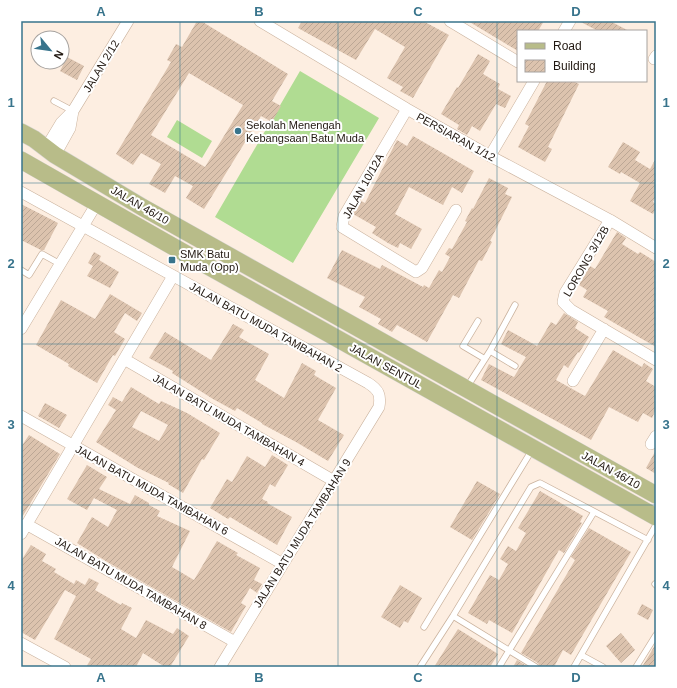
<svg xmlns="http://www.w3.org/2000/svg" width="677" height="688" font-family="Arial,sans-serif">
<defs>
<pattern id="building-hatch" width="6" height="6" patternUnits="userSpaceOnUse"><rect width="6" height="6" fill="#dcc3ae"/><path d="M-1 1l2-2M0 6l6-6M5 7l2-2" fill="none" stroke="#bca795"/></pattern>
</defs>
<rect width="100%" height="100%" fill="#fdeee1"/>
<path fill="#b0dc92" d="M 300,71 L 379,118 L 293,263 L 215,217 Z
M 177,120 L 212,141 L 202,158 L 167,137 Z"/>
<path fill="url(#building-hatch)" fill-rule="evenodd" d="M 197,21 L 201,21 L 288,74 L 272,101 L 281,106 L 272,122 L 261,116 L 204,209 L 186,198 L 193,186 L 175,176 L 165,193 L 149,184 L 161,164 L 141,153 L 133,165 L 116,154 L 171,62 L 167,60 L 176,44 L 182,47 ZM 189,73 L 243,105 L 205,167 L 151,135 Z
M 302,21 L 423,21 L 449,35 L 413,98 L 400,91 L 403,87 L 387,78 L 405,47 L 375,29 L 356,60 L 298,28 Z
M 468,21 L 544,21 L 538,31 L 518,31 L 518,51 Z
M 579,21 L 610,21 L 629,31 L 598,31 Z
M 478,54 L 490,61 L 483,74 L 500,84 L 498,89 L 511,96 L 505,108 L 496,104 L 480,131 L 472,126 L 467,135 L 457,129 L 459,125 L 441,114 L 457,87 L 458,88 Z
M 67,57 L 84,66 L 77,80 L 60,71 Z
M 547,81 L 573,81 L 579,84 L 548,147 L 552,149 L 545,162 L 518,147 L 529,126 L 525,124 Z
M 413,136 L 474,171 L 462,193 L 452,187 L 443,205 L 409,187 L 395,214 L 422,229 L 411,249 L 400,243 L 398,248 L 388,243 L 372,233 L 376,227 L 353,214 L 361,201 L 365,203 L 397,140 L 407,146 Z
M 623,142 L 640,152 L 635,160 L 650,169 L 656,158 L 656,196 L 653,202 L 656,204 L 656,208 L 653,214 L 630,201 L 640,183 L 621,172 L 620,174 L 608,167 Z
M 489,178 L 508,188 L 505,194 L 512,197 L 490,241 L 492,242 L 482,261 L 479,260 L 459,298 L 453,295 L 427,342 L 397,325 L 392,332 L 378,324 L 381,319 L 359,307 L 365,297 L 327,278 L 342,250 L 380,269 L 382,265 L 423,287 L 424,285 L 429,288 L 439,270 L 442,272 L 450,257 L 445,254 L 449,248 L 452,249 L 467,222 L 465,221 L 472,208 L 473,209 Z
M 21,204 L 58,223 L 44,250 L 41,250 L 21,240 Z
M 617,232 L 626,238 L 622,244 L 638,254 L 640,252 L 656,262 L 656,347 L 604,317 L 608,311 L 583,297 L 587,290 L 579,285 L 590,266 L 595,269 Z
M 94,252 L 101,256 L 99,260 L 119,272 L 110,288 L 87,276 L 93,266 L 88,263 Z
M 110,294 L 142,313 L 137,321 L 125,313 L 114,332 L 125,339 L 115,356 L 113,355 L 97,383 L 68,366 L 69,364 L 36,345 L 61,300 L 95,319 Z
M 564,313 L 578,322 L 575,328 L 589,337 L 579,353 L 578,352 L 568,368 L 564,365 L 556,380 L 585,396 L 613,350 L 642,367 L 644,363 L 653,369 L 646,381 L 656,387 L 656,409 L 652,418 L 643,413 L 638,422 L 609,407 L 591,440 L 481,380 L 489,364 L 514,377 L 526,357 L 501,344 L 508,330 L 537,346 L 551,322 L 556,325 Z
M 233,324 L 244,330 L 239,337 L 269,354 L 255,380 L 284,398 L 302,363 L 316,371 L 314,375 L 336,388 L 318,420 L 344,435 L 328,461 L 296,442 L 262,424 L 262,423 L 237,408 L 235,411 L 213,399 L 172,373 L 173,371 L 149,358 L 165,332 L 211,360 Z
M 131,387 L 159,404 L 161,401 L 187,413 L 220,433 L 204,460 L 202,459 L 183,493 L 168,484 L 169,483 L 138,468 L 96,442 L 116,410 L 108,405 L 113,397 L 122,402 ZM 141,411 L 168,425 L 159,441 L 132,427 Z
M 45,403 L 67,415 L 59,428 L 38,416 Z
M 29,435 L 60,454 L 21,519 L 21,447 Z
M 656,450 L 656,474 L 646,468 Z
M 272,455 L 288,465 L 275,487 L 270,484 L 262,499 L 268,502 L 267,503 L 292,517 L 277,545 L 230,517 L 228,519 L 210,508 L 227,479 L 232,482 L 247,456 L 265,467 Z
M 87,465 L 107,477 L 99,489 L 130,504 L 135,495 L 149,503 L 149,505 L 160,511 L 157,516 L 190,531 L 172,567 L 194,580 L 217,541 L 238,553 L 236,555 L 260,568 L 254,580 L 262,584 L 257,593 L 250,588 L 241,603 L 246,606 L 231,632 L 109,563 L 77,543 L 92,517 L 108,527 L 117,510 L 94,498 L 87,510 L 67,499 Z
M 477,481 L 500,494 L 472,540 L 450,527 Z
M 540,491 L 583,516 L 580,522 L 582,523 L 564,553 L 559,550 L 512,633 L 489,620 L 487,624 L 468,613 L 490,575 L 499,580 L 508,564 L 500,559 L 508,546 L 516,551 L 526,533 L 518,528 Z
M 589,528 L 631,552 L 571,655 L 563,650 L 554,667 L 540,667 L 538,663 L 521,653 L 575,560 L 571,557 Z
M 31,545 L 46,554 L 42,561 L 56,569 L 54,572 L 74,584 L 76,580 L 85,585 L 89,578 L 99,583 L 95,590 L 121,605 L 122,603 L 132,608 L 121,629 L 136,638 L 146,620 L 173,634 L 177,628 L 189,636 L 170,667 L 165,667 L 143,653 L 136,667 L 86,667 L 91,659 L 54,639 L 76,596 L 65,590 L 35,640 L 21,632 L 21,561 Z
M 400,585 L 422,598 L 408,623 L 404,621 L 400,628 L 381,617 Z
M 642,604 L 653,610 L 648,620 L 637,614 Z
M 458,629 L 498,654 L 490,667 L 434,667 Z
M 621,633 L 635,650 L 621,663 L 606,646 Z
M 656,643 L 656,667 L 642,667 L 651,652 Z
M 517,660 L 528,667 L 513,667 Z"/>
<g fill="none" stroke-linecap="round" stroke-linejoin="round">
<defs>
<path id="service" d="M 54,101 L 73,111
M 21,270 L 29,275 L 42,254 L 60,264
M 478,321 L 463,346 L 485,359
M 490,351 L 515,305
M 467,387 L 490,351 L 515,366
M 655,584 L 656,585
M 453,616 L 536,667
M 424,627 L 532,450
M 581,655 L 603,667
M 420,667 L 453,616 L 531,487 L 540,483 L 648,540
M 499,667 L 594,512
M 574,667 L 656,525
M 636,667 L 656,635"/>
<path id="minor" d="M 260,21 L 407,109 L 490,156 L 610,220 L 656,248
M 450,21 L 518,62
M 564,31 L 570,21
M 654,59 L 656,56
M 407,109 L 344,216 L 342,227 L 416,272 L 422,268 L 456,210
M 46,148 L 61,123 L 73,111 L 128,21
M 55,155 L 70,128 L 73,111
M 490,156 L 534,81
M 21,192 L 368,383 C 379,390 381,395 379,407 L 220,667
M 610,220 L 565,293 L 563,302 L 571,310 L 656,360
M 21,329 L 97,203
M 124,359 L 334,481
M 573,381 L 604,329
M 21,416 L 283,564
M 651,444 L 656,436
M 26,524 L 235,642
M 21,534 L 173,276
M 21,643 L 65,667"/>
<path id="primary" d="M 21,132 L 34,139 L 55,155 L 142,207 L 656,495
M 21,160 L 172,246 L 656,517"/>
</defs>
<use href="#service" stroke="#cab29d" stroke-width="7"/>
<use href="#minor" stroke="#cab29d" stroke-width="12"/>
<use href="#primary" stroke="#d7d5d4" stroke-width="18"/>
<use href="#service" stroke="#fff" stroke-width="5.5"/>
<use href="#minor" stroke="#fff" stroke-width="11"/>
<use href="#primary" stroke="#b8bc89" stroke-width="17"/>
</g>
<path fill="none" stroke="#38748c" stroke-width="1" stroke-opacity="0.55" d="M 180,21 L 180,667M 338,21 L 338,667M 497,21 L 497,667M 21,183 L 656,183M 21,344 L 656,344M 21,505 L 656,505"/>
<g fill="#38748c" stroke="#fff" stroke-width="1.5">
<circle cx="238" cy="131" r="4"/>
<rect x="168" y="256" width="8" height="8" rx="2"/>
</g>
<g text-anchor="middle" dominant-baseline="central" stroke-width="4" stroke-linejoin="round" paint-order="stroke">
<g font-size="11" fill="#201710" stroke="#fff">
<text transform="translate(101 66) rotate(-59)">JALAN 2/12</text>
<text transform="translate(456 137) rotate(29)">PERSIARAN 1/12</text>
<text transform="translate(363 186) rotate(-61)">JALAN 10/12A</text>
<text transform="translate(140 205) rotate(30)">JALAN 46/10</text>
<text transform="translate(586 261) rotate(-60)">LORONG 3/12B</text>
<text transform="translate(266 327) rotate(29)">JALAN BATU MUDA TAMBAHAN 2</text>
<text transform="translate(386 366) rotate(29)">JALAN SENTUL</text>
<text transform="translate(229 420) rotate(30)">JALAN BATU MUDA TAMBAHAN 4</text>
<text transform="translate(611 470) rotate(29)">JALAN 46/10</text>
<text transform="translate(152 490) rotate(29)">JALAN BATU MUDA TAMBAHAN 6</text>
<text transform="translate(302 533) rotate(-58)">JALAN BATU MUDA TAMBAHAN 9</text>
<text transform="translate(131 583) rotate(30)">JALAN BATU MUDA TAMBAHAN 8</text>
</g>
<g font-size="11" fill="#201710" stroke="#fff" text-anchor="start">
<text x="246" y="125">Sekolah Menengah<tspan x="246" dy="13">Kebangsaan Batu Muda</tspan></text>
<text x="180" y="254">SMK Batu<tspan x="180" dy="13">Muda (Opp)</tspan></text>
</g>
</g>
<rect width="677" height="688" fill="none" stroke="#ffffff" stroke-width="44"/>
<rect x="517" y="30" width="130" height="52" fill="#ffffff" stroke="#a6a29f"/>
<rect x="525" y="43" width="20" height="6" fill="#b8bc89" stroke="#a6a29f"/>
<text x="553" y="50" font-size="12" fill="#201710">Road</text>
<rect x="525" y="60" width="20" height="12" fill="url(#building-hatch)" stroke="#a6a29f"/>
<text x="553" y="70" font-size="12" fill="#201710">Building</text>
<g transform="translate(50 50) rotate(119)"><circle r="19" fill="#ffffff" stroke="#a6a29f"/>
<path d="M0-3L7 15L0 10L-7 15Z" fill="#38748c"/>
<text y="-6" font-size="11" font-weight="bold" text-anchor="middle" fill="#201710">N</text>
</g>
<rect x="22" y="22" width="633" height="644" fill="none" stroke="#38748c" stroke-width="1.5"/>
<g font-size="13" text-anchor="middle" font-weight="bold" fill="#38748c">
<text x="101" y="16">A</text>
<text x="259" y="16">B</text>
<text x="418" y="16">C</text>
<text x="576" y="16">D</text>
<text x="11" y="107">1</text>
<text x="666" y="107">1</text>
<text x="11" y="268">2</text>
<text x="666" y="268">2</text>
<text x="11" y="429">3</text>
<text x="666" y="429">3</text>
<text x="11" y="590">4</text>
<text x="666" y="590">4</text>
<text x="101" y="682">A</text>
<text x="259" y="682">B</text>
<text x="418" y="682">C</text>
<text x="576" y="682">D</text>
</g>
</svg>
